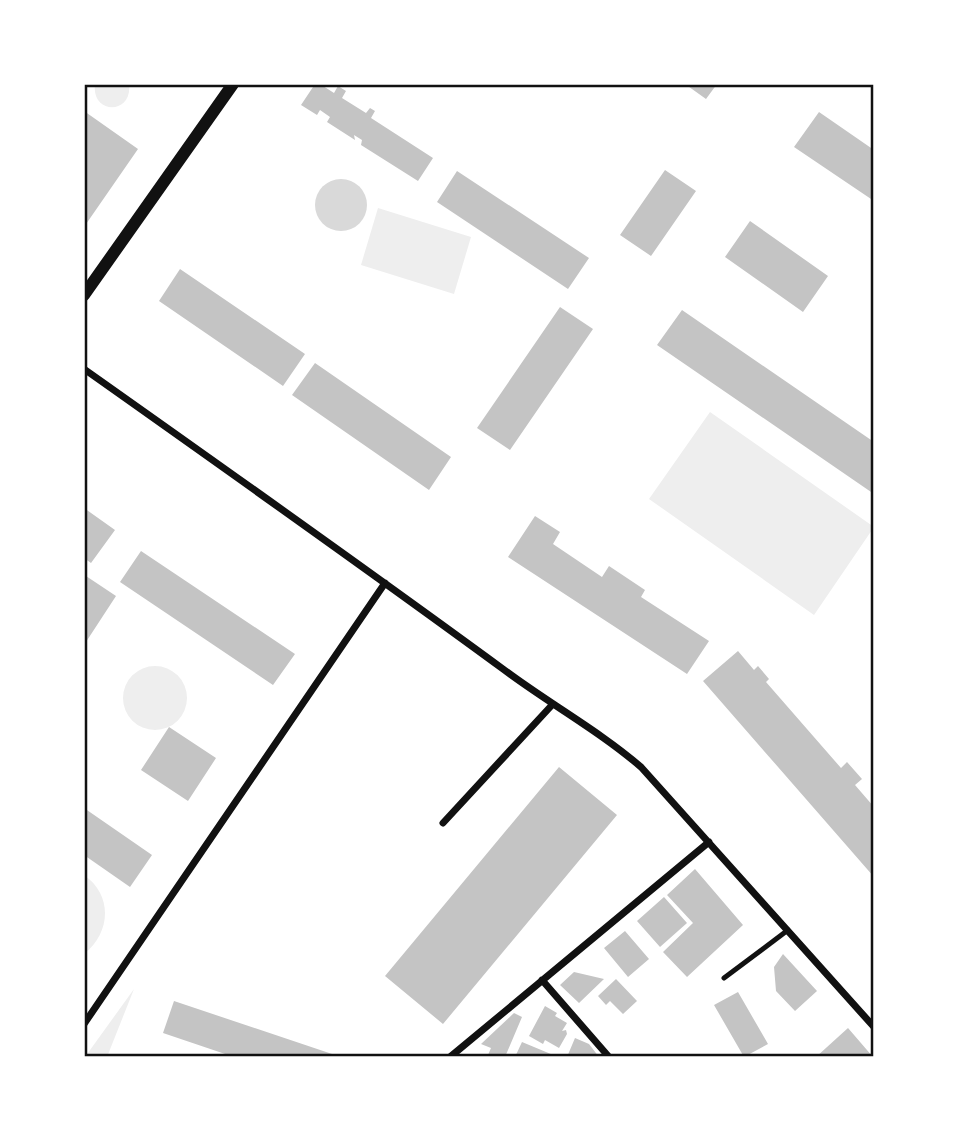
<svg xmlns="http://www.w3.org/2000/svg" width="958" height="1141" font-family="'Archivo Narrow',sans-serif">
<rect width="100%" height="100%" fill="#fff"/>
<path fill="#eee" d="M 95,84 L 129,84 C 133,115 91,115 95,84 Z
M 378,208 L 471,237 L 454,294 L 361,265 Z
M 710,412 L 874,527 L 814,615 L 649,499 Z
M123 698a32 32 0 1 1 64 0a32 32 0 1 1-64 0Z
M 84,875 C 113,895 111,933 84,954 Z
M 134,989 L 107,1057 L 85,1057 Z"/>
<path fill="#d9d9d9" d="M315 205a26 26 0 1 1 52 0a26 26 0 1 1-52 0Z"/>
<path fill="#c4c4c4" d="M 315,84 L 320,84 L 334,93 L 338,86 L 346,91 L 342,98 L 366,113 L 370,108 L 375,111 L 371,118 L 433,158 L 418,181 L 361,145 L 362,140 L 354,135 L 355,140 L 327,122 L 330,117 L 320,110 L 317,115 L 301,105 Z
M 685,84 L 717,84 L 706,99 Z
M 84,111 L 138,149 L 84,227 Z
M 819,112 L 874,150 L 874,201 L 794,147 Z
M 665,170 L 696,191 L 651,256 L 620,235 Z
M 457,171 L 589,258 L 568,289 L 437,202 Z
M 750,221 L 828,276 L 803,312 L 725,257 Z
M 180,269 L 305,354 L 283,386 L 159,301 Z
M 560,307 L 593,329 L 510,450 L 477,428 Z
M 682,310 L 874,442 L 874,494 L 657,345 Z
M 315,363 L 451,457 L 429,490 L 292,395 Z
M 84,508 L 115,530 L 91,563 L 84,558 Z
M 535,516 L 560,532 L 553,544 L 602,577 L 609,566 L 645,590 L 641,597 L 709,641 L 687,674 L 508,557 Z
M 141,551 L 295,654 L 273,685 L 120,582 Z
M 86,576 L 116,596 L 84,645 L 84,578 Z
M 738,651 L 754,670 L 758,666 L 769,679 L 766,682 L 841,768 L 847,762 L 862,779 L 855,785 L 874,807 L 874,877 L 703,681 Z
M 169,727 L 216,758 L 188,801 L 141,770 Z
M 559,767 L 617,815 L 443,1024 L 385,976 Z
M 84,808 L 152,855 L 130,887 L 84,855 Z
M 695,869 L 743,925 L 687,977 L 663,952 L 693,923 L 667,895 Z
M 664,897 L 687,923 L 660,947 L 637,921 Z
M 625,931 L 649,959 L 628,977 L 604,948 Z
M 783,954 L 817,991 L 795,1011 L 776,991 L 774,967 Z
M 574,972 L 604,979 L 579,1003 L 560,985 Z
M 616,979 L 637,1001 L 623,1014 L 610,1001 L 606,1005 L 598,996 Z
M 738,992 L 768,1044 L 744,1057 L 714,1005 Z
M 174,1001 L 341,1057 L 234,1057 L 163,1033 Z
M 545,1006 L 557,1013 L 555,1016 L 567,1023 L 562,1031 L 566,1030 L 567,1034 L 559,1048 L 545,1040 L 543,1044 L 529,1036 Z
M 514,1013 L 522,1017 L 505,1057 L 488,1055 L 491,1048 L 481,1044 Z
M 848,1028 L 873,1057 L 816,1057 Z
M 575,1038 L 589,1044 L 599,1057 L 567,1057 Z
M 522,1042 L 558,1057 L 515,1057 Z"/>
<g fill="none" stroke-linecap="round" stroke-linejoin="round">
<path stroke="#111" stroke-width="5" d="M 724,978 L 788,930"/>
<path stroke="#111" stroke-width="7" d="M 84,369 C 224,468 364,567 503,669 C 548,703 598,730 641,767 L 874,1027
M 443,823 L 552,705
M 542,980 L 609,1057
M 84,1024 L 385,583
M 450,1057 L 709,842"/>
<path stroke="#111" stroke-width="12" d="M 84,295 L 233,84"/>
</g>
<rect width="958" height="1141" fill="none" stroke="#ffffff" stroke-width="172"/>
<rect x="86" y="86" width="786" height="969" fill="none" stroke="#111" stroke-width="2.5"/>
</svg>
